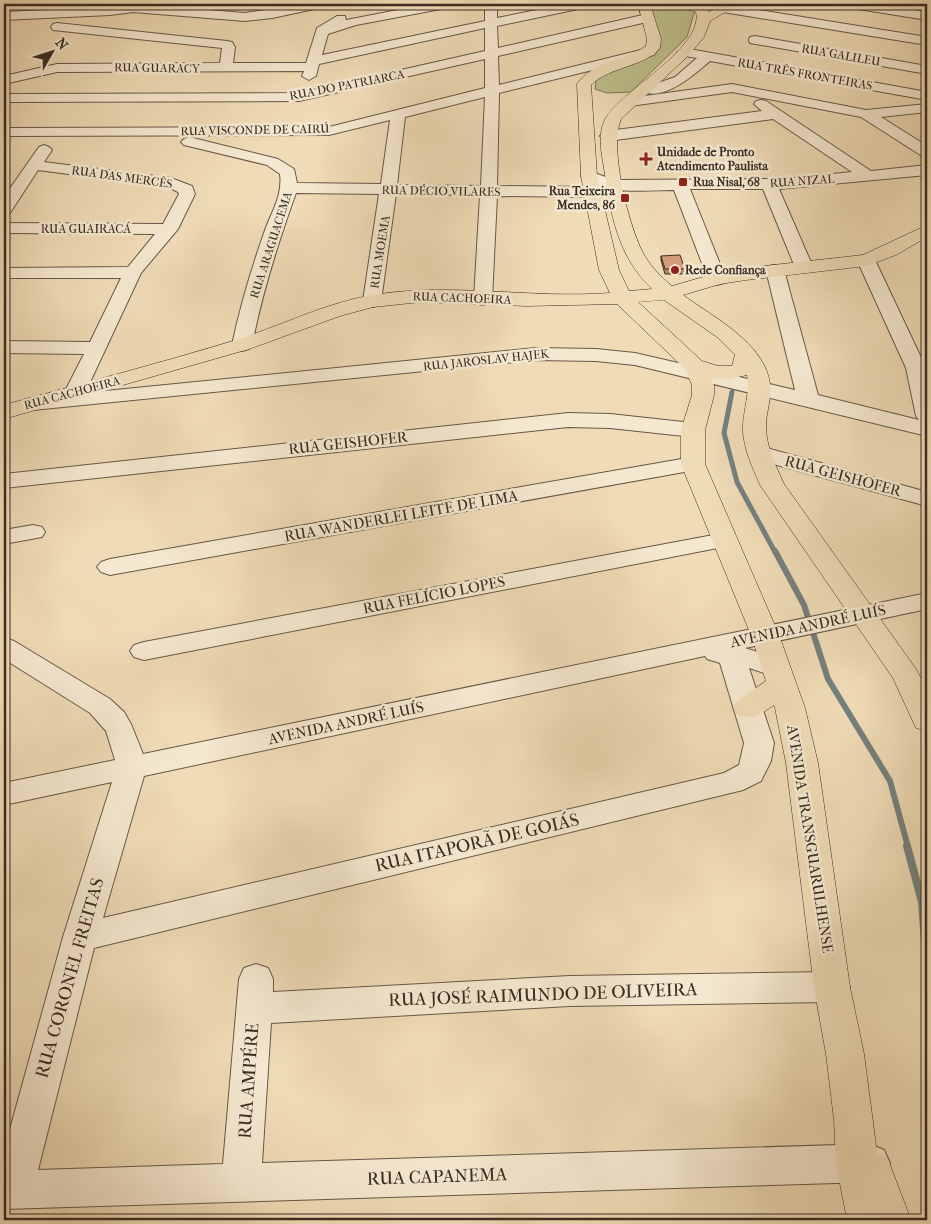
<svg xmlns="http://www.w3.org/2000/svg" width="931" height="1224" font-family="'IM FELL French Canon',serif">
<rect width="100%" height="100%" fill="#efdbb6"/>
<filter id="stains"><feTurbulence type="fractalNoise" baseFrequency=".004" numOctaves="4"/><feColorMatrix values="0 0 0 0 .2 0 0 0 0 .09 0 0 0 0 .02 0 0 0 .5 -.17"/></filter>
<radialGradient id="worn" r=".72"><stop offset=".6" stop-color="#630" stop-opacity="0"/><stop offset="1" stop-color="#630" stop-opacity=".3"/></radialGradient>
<path fill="#bebf8b" stroke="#7b7658" d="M 676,4 L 689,6 L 695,10 L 687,37 L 631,92 L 607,93 L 595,89 L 596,81 L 603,74 L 644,59 L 659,50 L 658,33 L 651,10 L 657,7 Z"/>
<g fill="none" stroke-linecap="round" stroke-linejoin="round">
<path stroke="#75817d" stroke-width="5" d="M 732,392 L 724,433 L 737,482 L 775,552"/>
<path stroke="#75817d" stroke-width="6" d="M 775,551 L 804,605 L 828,679 L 890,781 L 908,847"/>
<path stroke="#75817d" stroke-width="8" d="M 907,846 L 922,902 L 927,969"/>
<defs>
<path id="minor" d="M 133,4 L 245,13 L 304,4 L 326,4 L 324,7 L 272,18 L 245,21 L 133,12 L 110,15 L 4,20 L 4,12 L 110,7 Z
M 429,4 L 452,4 L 446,8 L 356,25 L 328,34 L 322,55 L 485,21 L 485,4 L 497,4 L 497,18 L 567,4 L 589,4 L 583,8 L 497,26 L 498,48 L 647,14 L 653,18 L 647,22 L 498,56 L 499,85 L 649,48 L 656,52 L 654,55 L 499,93 L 497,186 L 592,187 L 598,189 L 600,192 L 598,195 L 592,197 L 497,196 L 492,299 L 490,303 L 483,305 L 476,303 L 474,299 L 480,195 L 396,194 L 381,301 L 379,305 L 372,307 L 365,305 L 363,301 L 379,194 L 296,193 C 278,243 262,293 252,345 L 249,349 L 242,351 L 235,349 L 232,345 C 240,307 251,270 264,233 C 271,212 283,196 280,174 L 267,165 L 184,145 L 181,142 L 184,139 L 189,137 L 278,159 L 294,169 L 297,183 L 381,184 L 390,120 L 329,135 L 4,136 L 4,128 L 329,127 L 485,88 L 485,59 L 299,101 L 4,102 L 4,94 L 299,93 L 485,51 L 485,28 L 319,64 L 316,76 L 309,80 L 302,76 L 304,71 L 57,72 L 4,84 L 4,76 L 57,64 L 220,63 L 222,48 L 53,30 L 51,27 L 53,24 L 57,23 L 227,41 L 232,42 L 235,47 L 233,63 L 306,63 L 317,28 L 337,16 L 345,16 L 346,20 ZM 485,97 L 481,186 L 397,185 L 405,117 Z
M 846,4 L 873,4 L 927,12 L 927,20 L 852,8 Z
M 727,5 L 927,37 L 927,45 L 723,12 L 721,9 L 723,6 Z
M 755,36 L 927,66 L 927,74 L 750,43 L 749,40 L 750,37 Z
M 684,48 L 927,92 L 927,100 L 710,61 C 695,74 668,98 647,93 L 645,90 L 647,87 L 675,77 L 697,58 L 679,55 L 677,52 Z
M 732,84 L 866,110 L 927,104 L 927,112 L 881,117 L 927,146 L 927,158 L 922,156 L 861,117 L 732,92 L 630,106 L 625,105 L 623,102 L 625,99 L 630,98 Z
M 761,100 L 766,101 L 871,171 L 927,165 L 927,175 L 779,189 L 813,267 L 810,271 L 804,272 L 798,271 L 795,267 L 763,189 L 690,189 L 726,279 L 724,283 L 717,285 L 710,283 L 708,279 L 674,190 C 652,190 595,196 581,176 L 583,173 L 589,171 L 614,180 L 783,179 L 852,172 L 773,119 L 608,141 L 603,139 L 600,136 L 603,133 L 608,131 L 762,111 L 754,104 L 756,101 Z
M 44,145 L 49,147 L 52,150 L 44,162 L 171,178 L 192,186 L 195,194 L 178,229 L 141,273 L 85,393 L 536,348 L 596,349 L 635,353 L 795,390 L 766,270 L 769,266 L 775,265 L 781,266 L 784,270 L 818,395 L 919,420 L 916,416 L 906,368 L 857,260 L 860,256 L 866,255 L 872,256 L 875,260 L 926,368 L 927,436 L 635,365 L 596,361 L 536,360 L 33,410 L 25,409 L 22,404 L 25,399 L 68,394 L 65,391 L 84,354 L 4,353 L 4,341 L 90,342 L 121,278 L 4,278 L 4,268 L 128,267 L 155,234 L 4,233 L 4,223 L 163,224 L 179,194 L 178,192 L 168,187 L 38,170 L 10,213 L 4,214 L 4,197 L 39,147 Z
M 568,413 L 610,414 L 693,423 L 701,425 L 704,430 L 701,435 L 693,437 L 610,428 L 568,427 L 4,488 L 4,474 Z
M 759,446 L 927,492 L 927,506 L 751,458 L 748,453 L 751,448 Z
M 693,457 L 701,459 L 704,464 L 701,469 L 110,575 L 101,572 L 97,567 L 101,562 L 110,559 Z
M 33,525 L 42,527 L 45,532 L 42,537 L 4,544 L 4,530 Z
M 724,533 L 733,535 L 736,540 L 733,545 L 144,660 L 134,657 L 130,651 L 134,645 L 144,642 Z
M 927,593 L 927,609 L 745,648 L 786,661 L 790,668 L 786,675 L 776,677 L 749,668 L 774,743 L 771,761 L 761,781 L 743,790 L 94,948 L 38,1170 L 223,1164 L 239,979 L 244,968 L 256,964 L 268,968 L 273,979 L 273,992 L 570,976 L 832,972 L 844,976 L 850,987 L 844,998 L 832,1002 L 570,1006 L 271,1023 L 262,1163 L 870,1144 L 884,1150 L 890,1163 L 884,1176 L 870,1182 L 4,1209 L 4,1151 L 63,937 L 112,782 L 4,805 L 4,783 L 115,760 L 106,731 L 90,713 L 4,659 L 4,638 L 14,641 L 110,699 L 124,712 L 131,724 L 143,754 ZM 705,656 L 707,659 L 720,663 L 744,743 L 739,765 L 724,773 L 103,918 L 144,776 Z"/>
<path id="major" d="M 638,4 L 650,4 L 661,39 L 660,48 C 645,67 610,66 591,85 L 597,176 L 619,270 L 629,291 L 652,289 C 618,257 610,213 604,168 C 601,151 597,131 607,116 C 625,89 704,47 696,12 L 680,7 L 678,4 C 689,4 702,1 709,12 L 724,4 L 739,4 L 710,21 L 704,37 L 689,55 L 621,119 C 609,147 628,223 642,251 C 649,265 660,276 672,286 L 717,273 L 746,268 L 863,255 L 927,225 L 927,237 L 896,255 L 866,266 L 746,280 L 720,284 L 683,295 C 713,317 765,343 770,384 C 772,398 766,412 766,426 C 766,447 776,466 784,484 L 916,669 L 927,690 L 927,731 L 916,728 L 893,678 L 760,485 C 752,466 742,446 743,425 C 744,408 750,393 747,375 L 729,379 L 710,378 L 714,385 L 714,395 L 705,430 L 705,464 L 779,635 L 805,708 L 818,763 L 850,987 L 864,1054 L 877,1153 L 887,1157 L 911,1220 L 847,1220 L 836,1163 L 834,1120 L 826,1054 L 814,987 L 786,763 L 775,708 L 774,705 C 761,714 753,720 737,715 L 733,708 L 737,701 L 766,681 L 751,635 L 681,464 L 681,430 L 692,395 L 692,385 L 685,369 L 617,304 L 527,306 L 421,302 L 373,307 L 340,316 L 249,349 L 4,419 L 4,405 C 80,384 157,364 233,341 C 279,327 324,303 373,295 C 451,282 531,299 610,293 L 599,270 L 581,176 L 577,84 C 593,61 624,61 646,46 L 647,39 ZM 664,300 L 717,337 L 735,355 L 732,366 L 718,366 L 702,361 L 638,302 Z"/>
</defs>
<use href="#minor" stroke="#665848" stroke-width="2"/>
<use href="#major" stroke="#382d24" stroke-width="1"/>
<use href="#minor" fill="#f5e8d0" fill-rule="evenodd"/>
<use href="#major" fill="#efdbb6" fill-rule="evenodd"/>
</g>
<path fill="#b88467" stroke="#382d24" d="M 661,256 L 685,269 L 684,274 L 665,274 L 661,260 Z"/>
<path fill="#d69a78" stroke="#382d24" d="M 680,255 L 685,269 L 665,269 L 661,256 Z"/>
<g fill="#8f2418" stroke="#f5e8d0" stroke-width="2">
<path d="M643.5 151.5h5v5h5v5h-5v5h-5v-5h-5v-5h5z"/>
<rect x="678" y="177" width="10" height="10" rx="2.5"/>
<rect x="620" y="193" width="10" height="10" rx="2.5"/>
<circle cx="675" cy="270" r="5"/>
</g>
<g text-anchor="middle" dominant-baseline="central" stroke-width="5" stroke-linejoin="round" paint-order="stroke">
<g font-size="12" fill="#382d24" stroke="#f5e8d0">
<text transform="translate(841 55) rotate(10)">RUA GALILEU</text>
<text transform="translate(157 68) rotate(1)">RUA GUARACY</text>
<text transform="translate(805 74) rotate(10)">RUA TRÊS FRONTEIRAS</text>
<text transform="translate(347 85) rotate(-11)">RUA DO PATRIARCA</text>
<text transform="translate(255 130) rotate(-1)">RUA VISCONDE DE CAIRÚ</text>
<text transform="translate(122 177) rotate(8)">RUA DAS MERCÊS</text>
<text transform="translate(802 181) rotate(-4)">RUA NIZAL</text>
<text transform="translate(441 191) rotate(1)">RUA DÉCIO VILARES</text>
<text x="86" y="229">RUA GUAIRACÁ</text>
<text transform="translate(271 245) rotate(-72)">RUA ARAGUACEMA</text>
<text transform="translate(380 252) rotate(-81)">RUA MOEMA</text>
<text transform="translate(462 298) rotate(2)">RUA CACHOEIRA</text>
<text transform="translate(486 360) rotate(-6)">RUA JAROSLAV HAJEK</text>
<text transform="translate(72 393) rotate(-15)">RUA CACHOEIRA</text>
</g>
<g font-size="12" font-weight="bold" fill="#382d24" stroke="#f5e8d0" text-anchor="start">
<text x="657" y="152">Unidade de Pronto<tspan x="657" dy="14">Atendimento Paulista</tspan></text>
<text x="693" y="182">Rua Nisal, 68</text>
<text x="615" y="191" text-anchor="end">Rua Teixeira<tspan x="615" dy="14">Mendes, 86</tspan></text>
<text x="685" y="270">Rede Confiança</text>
</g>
<g font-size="15" fill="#382d24" stroke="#f5e8d0">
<text transform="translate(348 443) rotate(-6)">RUA GEISHOFER</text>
<text transform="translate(843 476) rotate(15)">RUA GEISHOFER</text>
<text transform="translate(401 516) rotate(-10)">RUA WANDERLEI LEITE DE LIMA</text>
<text transform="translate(434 595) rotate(-11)">RUA FELÍCIO LOPES</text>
<text transform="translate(808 626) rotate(-12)">AVENIDA ANDRÉ LUÍS</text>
<text transform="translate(346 723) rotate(-12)">AVENIDA ANDRÉ LUÍS</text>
<text transform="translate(810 839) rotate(81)">AVENIDA TRANSGUARULHENSE</text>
</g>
<g font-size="18" fill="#382d24" stroke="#f5e8d0">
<text transform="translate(477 843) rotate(-13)">RUA ITAPORÃ DE GOIÁS</text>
<text transform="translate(70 978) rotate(-74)">RUA CORONEL FREITAS</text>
<text transform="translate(543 995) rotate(-2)">RUA JOSÉ RAIMUNDO DE OLIVEIRA</text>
<text transform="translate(249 1081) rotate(-86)">RUA AMPÉRE</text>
<text transform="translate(437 1177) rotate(-2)">RUA CAPANEMA</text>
</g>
</g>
<rect width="931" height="1224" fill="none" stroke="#efdbb6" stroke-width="20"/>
<rect x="5" y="5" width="921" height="1214" fill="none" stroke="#382d24" stroke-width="2.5"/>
<rect x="10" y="10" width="911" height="1204" fill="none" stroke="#382d24"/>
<g transform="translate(52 52) rotate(51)" stroke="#f5e8d0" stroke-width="4" paint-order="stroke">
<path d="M0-4L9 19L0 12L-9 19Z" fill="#382d24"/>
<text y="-8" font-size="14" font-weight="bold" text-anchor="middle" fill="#382d24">N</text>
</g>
<rect width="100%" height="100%" filter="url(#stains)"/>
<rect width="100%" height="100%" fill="url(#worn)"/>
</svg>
